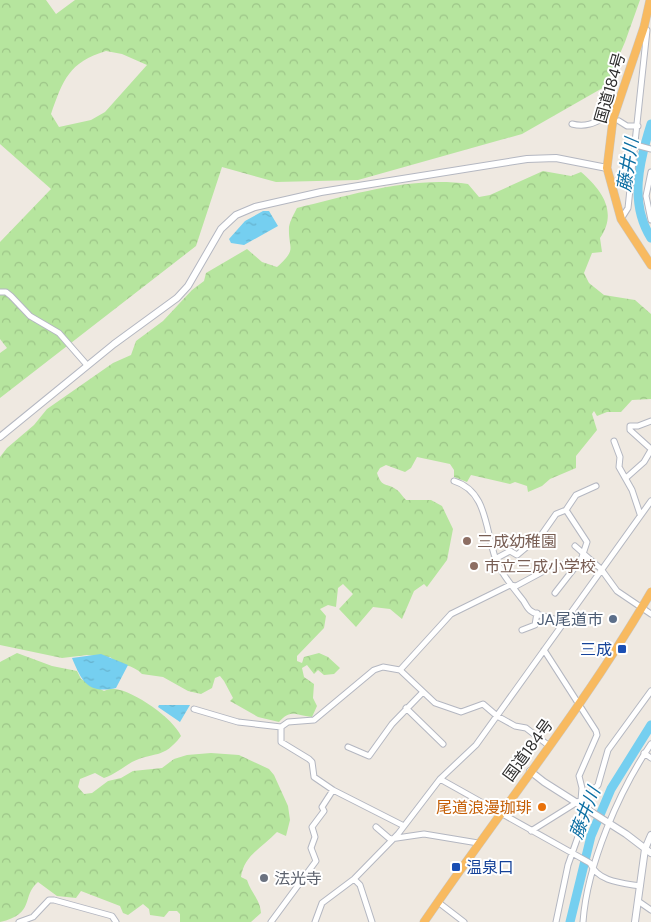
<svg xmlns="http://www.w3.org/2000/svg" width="651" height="922" font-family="'DM Sans','Noto Sans JP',sans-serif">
<defs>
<pattern id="forest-crowns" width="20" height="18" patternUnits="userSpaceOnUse" patternTransform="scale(1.25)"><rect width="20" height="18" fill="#b6e59e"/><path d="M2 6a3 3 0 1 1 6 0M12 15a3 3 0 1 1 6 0" fill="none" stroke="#9dc588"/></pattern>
<pattern id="water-ripples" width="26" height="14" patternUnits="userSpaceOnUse" patternTransform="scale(1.25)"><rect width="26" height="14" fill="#75cff0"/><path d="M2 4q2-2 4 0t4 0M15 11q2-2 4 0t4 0" fill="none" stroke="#66b2ce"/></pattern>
</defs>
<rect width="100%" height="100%" fill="#efe9e1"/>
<path fill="url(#forest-crowns)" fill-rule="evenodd" d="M 0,0 L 46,0 L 56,14 L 75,0 L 640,0 L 625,42 L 606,86 L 522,134 L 358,180 L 276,182 L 222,167 L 196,246 L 0,398 L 0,353 L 7,348 L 0,339 L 0,242 L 51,189 L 0,144 ZM 106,51 L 122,54 L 147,65 L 105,112 L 91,120 L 59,127 L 51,114 C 63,80 69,62 106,51 Z
M 543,171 L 571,176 L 581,172 C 602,190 618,212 600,238 L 602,252 L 592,253 L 584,273 L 589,283 L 604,295 L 635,300 L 651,314 L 651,399 L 632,400 L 621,412 L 607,412 L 597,416 L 594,411 L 592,414 L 597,430 L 576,456 L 576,468 L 550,479 L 542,486 L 528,492 L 527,486 L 515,482 L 510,484 L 471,475 L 467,482 L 454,477 L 454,470 L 450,464 L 417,457 L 411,468 L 405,472 L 386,465 L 380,468 L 377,473 C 382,489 387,482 397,490 C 400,492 403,497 406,500 L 431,500 L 442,506 L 453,529 L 447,560 L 427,587 L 424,584 L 414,591 L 402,619 L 390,609 L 373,607 L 356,627 L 339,609 L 353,594 L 343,584 L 338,588 L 336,607 L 328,605 L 320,609 L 326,616 L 324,628 L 297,656 L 297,661 L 302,663 L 304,657 L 319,653 L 328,657 L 340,668 L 334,674 L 324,675 L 318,670 L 314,674 L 307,665 L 302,668 L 304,677 L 314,684 L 313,698 L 317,706 L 312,717 C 294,715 291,709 279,722 L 258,717 L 230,701 L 233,698 L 224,681 L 220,676 L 215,678 L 212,688 L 201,694 L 188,691 L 163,677 L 142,674 C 133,664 120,666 110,657 L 87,655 L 62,658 L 0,645 L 0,457 L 7,448 L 34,425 L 47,409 L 113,363 L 131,355 L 136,341 L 163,321 L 192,290 L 204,281 L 206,273 L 247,249 L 262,262 L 277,267 C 298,248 288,250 289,227 C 290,221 294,214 297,208 C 352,195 411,176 468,184 L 479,197 L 490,195 Z
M 17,653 L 52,666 L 77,671 L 81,679 L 104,691 C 107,690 111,688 115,689 C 134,691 173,718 181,736 C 163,760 154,751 132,762 C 122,768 115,774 104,778 L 95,773 L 80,779 L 78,787 L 84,794 L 92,793 L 108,781 L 121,778 L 133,771 L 162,768 L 174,759 L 187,755 L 211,753 L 239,755 L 269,769 L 274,775 L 288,806 L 290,820 L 286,836 L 277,832 C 263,847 244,855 241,877 L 247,880 C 251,893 260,899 261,913 L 251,922 L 180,922 L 180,914 L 177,911 L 169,911 L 164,917 L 150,915 L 149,909 L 143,904 L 128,915 L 123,913 L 120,906 L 81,891 L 76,898 L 57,896 L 38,882 C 21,896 36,914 0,922 L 0,662 Z"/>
<path fill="url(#water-ripples)" d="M 263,211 L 269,211 L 278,226 L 244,245 L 231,243 L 229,239 L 245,221 Z
M 101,654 L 128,665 L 116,688 C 88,694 82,682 72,658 Z
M 159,705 L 190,705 L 180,722 L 158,707 Z"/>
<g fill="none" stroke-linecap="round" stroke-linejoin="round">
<path stroke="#75cff0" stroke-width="9" d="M 651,124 C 639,162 629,203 651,238
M 570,922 L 591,836 L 611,789 L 651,725"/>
<defs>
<path id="minor" d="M 619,121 L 627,126 L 638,126
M 572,124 C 587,128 596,122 610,115 L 614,116
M 636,145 L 651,149
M 651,172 L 646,196 L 651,220
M 621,219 L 628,208 L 647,30 L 644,27
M 0,292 L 6,292 L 11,296 L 30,316 L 59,333 L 87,365
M 651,421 L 638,426 L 630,426 L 630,430 L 651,449
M 614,441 L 620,457 L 619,467 L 632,490 L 640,514
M 626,478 L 644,462 L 651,450
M 454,481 C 487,491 485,528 495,557 C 500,572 512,586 522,599 C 525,602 527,609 531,611 C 537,616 555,618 563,622
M 575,546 L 601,569 L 617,591 L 651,614
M 495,559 L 510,551 L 517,555 L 542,534 L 556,514 L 566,510 L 576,495 L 596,486
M 555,593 L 576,566
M 522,630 L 535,625 L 537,613
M 544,650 L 596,731 L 597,735 L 579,776 L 582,788 L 581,800
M 400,670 L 435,703 L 461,712 L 483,704 L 497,716 L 515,726 L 526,728 L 548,745
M 406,708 L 443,744
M 194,709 L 238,722 L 281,727 L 281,742 L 309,759 L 312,762 L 314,777 L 333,790 L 404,826
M 281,727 L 288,722 L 314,720 L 374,670 L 383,667 L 400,670 L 451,614 L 510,585 L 516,586 L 557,564 L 579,566 L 587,542 L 566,510
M 348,747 L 369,756 L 392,724 L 423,692
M 644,753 L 651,758
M 440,779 L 590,863 C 598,882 622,883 640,886
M 376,827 L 390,839 L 424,834 L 478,843
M 531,831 L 587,796 L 598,785 L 608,750 L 651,691
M 354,879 L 360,885 L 372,922
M 638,901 L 651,910
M 438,902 L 464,922
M 19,922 L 33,917 L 49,900 L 54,900 L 112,916 L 116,922
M 271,922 L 316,861 L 311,848 L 315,837 L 312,827 L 324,811 L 322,807 L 333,790
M 315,922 L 322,903 L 354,879 L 398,834 L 440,779 L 476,745 L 651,501
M 556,922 L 568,865 L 587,811
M 583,922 C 587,865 619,791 651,744"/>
<path id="tertiary" d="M 0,437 L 114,344 L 177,298 L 188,286 L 221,229 L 236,215 L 255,207 L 321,192 L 527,159 L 556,158 L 607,168
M 530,771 L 544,782 L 626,834 L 651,853
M 635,922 L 645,849 L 651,835"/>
<path id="trunk" d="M 650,0 L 644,27 L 613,119 L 607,168 L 621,219 L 651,265
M 424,922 C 499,812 584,707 651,592"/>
</defs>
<use href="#minor" stroke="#b4b7c1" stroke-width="7"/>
<use href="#tertiary" stroke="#b4b7c1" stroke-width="8"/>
<use href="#trunk" stroke="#c9c9c9" stroke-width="9"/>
<use href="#minor" stroke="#fff" stroke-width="5"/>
<use href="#tertiary" stroke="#fff" stroke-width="6"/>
<use href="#trunk" stroke="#f8ba60" stroke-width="8"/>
</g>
<g fill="#8d6e63" stroke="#fff" stroke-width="2">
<circle cx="467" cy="541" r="5"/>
<circle cx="474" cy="566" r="5"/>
</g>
<circle fill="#5c6f8a" stroke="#fff" stroke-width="2" cx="613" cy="619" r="5"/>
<g fill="#1a4fb4" stroke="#fff" stroke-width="2">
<rect x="617" y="644" width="10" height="10" rx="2.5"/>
<rect x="451" y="862" width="10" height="10" rx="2.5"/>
</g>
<circle fill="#e8710a" stroke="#fff" stroke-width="2" cx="542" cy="807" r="5"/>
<circle fill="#6b7280" stroke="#fff" stroke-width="2" cx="264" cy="878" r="5"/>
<g text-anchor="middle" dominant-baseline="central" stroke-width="4" stroke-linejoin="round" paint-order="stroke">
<g font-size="16" fill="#2e2e2e" stroke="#fff">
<text transform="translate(610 88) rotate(-74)">国道184号</text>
<text transform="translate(528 750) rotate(-54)">国道184号</text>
</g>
<g font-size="16" fill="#785e54" stroke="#fff" text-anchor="start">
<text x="477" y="541">三成幼稚園</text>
<text x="484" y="566">市立三成小学校</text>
</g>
<g font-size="16" fill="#4e5e75" stroke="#fff" text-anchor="end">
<text x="603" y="619">JA尾道市</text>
</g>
<g font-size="16" fill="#164399" stroke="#fff" text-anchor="end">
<text x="612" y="649">三成</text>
<text x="466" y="867" text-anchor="start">温泉口</text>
</g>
<g font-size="16" fill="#c56008" stroke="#fff" text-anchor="end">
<text x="532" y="807">尾道浪漫珈琲</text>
</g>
<g font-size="16" fill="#5b616d" stroke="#fff" text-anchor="start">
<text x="274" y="878">法光寺</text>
</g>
<g font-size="18" font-style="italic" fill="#0d6fa3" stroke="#fff">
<text transform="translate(628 165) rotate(-81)">藤井川</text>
<text transform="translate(585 813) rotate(-69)">藤井川</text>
</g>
</g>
</svg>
